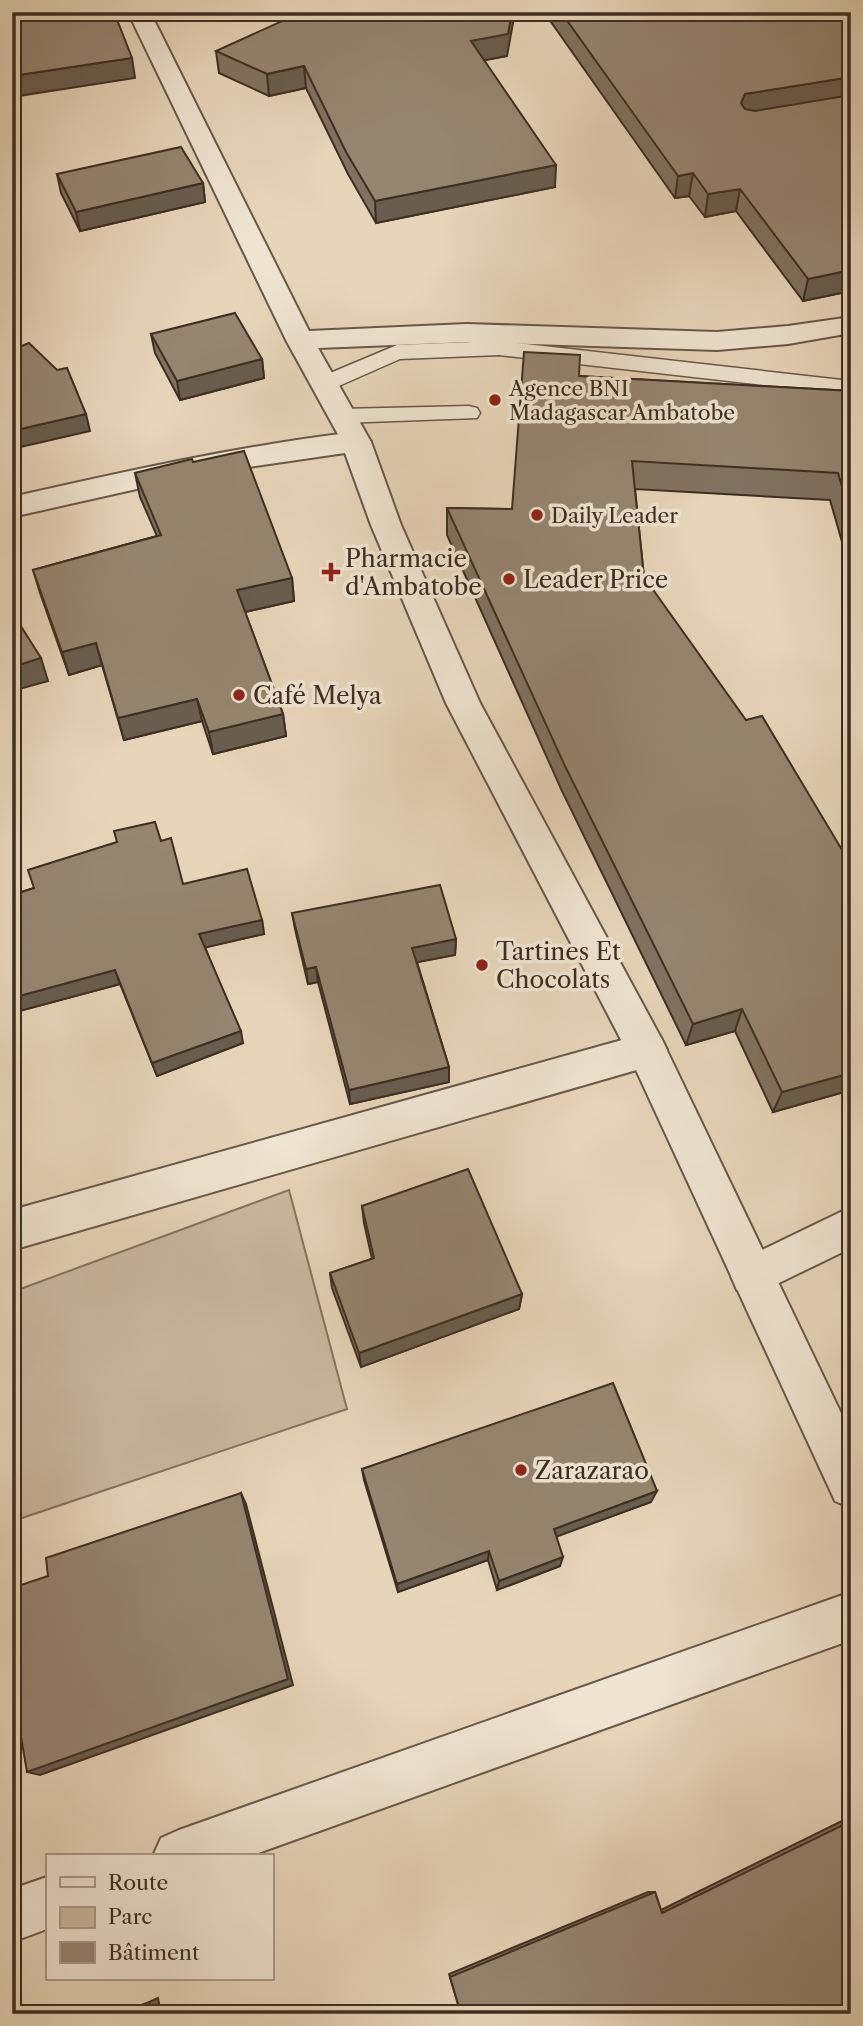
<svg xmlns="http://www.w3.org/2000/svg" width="863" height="2026" font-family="'Libre Caslon Text',serif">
<rect width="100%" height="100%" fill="#e7d5ba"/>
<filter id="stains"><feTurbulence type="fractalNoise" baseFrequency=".00286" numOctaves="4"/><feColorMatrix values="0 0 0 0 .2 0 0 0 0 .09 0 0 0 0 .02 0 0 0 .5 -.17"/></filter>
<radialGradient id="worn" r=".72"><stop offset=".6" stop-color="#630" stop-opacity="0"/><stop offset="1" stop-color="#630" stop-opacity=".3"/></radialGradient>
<path fill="#cab9a0" stroke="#847461" stroke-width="2" d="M 289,1190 L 347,1409 L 13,1521 L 12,1292 Z"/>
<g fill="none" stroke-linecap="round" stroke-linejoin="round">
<defs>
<path id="service" d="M 499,341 L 851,381 L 851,395 L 499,355 L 400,359 L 332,389 L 316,389 L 313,384 L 316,379 L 397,345 Z
M 469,406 L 477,408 L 480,413 L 477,418 L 341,423 L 333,421 L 330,416 L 333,411 L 341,409 Z"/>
<path id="minor" d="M 128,12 L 150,12 L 309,331 L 467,324 L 717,332 L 788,326 L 851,317 L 851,333 L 788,344 L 717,350 L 467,342 L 318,348 L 371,442 L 366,449 L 356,452 L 346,449 L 286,340 Z
M 647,1033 L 661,1038 L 667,1050 L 661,1062 L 647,1067 L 12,1250 L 12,1210 Z
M 851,1207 L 851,1248 L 752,1296 L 737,1290 L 731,1276 L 737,1262 Z
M 851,1592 L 851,1640 L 250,1856 L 153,1856 L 161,1838 L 179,1830 Z
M 47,1877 L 47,1929 L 12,1942 L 12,1889 Z"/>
<path id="tertiary" d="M 356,432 L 366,435 L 371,442 L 401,525 L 480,703 L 661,1038 L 851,1434 L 851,1508 L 835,1501 L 631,1059 L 446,703 L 371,525 L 345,453 L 208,473 L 12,517 L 12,497 C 127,471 239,446 356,432 Z"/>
</defs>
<use href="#service" stroke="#685848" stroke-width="3"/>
<use href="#minor" stroke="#685848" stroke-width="4"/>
<use href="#tertiary" stroke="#685848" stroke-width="4"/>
<use href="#service" fill="#efe4d2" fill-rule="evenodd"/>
<use href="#minor" fill="#efe4d2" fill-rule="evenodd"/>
<use href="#tertiary" fill="#efe4d2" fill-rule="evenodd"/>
</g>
<path fill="#807261" stroke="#3d2e22" stroke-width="2" d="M 544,12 L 851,12 L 851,291 L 803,301 L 736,211 L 705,217 L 689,196 L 675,198 Z
M 216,51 L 507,56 L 484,60 L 555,187 L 376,223 L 348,174 L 306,88 L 269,96 L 219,73 Z
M 57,174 L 203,183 L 205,202 L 80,231 L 61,193 Z
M 151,334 L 262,359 L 264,378 L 180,400 L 155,353 Z
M 579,376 L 851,391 L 851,573 L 830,500 L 635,489 L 644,577 L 851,1090 L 773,1112 L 735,1031 L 686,1045 L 562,791 L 447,535 L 447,508 L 512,509 Z
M 193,462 L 292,578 L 294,601 L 245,612 L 283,714 L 286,736 L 213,754 L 202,721 L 124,740 L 102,665 L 69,675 L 40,593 L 33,570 L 157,536 L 140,497 L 135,473 Z
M 161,841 L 183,884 L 262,920 L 264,934 L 205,947 L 243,1043 L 157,1076 L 120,984 L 12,1013 L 12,895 L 34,888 Z
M 292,913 L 456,939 L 455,955 L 417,962 L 449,1067 L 449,1082 L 350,1104 L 318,982 L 308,984 L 295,929 Z
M 362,1206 L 522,1294 L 519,1309 L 361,1367 L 332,1288 L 330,1273 L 372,1259 L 364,1223 Z
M 362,1469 L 651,1502 L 556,1536 L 560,1566 L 497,1590 L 488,1560 L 398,1592 L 364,1480 Z
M 851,1819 L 851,2002 L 461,2014 L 449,1974 L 648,1892 L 655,1892 L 661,1910 L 842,1821 Z"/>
<path fill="#685d4f" stroke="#3d2e22" stroke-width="2" d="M 512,12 L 515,12 L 507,56 L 471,63 L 471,41 Z
M 724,12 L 799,12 L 733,22 Z
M 132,58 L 135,78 L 12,97 L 12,76 Z
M 304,66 L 306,88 L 269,96 L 267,74 Z
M 851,77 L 851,98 L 741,116 L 741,103 L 745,94 Z
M 556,165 L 555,187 L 376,223 L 375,201 Z
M 693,173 L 689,196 L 675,198 L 678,176 Z
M 203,183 L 205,202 L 80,231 L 76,212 Z
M 740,189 L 736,211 L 705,217 L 708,194 Z
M 851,270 L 851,291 L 803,301 L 808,279 Z
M 262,359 L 264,378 L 180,400 L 177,381 Z
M 86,414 L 90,431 L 12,449 L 12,431 Z
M 292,578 L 294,601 L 240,613 L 237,590 Z
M 96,643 L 102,665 L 69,675 L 62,652 Z
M 41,658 L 48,681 L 12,691 L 12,667 Z
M 197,699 L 202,721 L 124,740 L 118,718 Z
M 283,714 L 286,736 L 213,754 L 209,732 Z
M 262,920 L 264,934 L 203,948 L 199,934 Z
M 456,939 L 455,955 L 413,963 L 412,948 Z
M 316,967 L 318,982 L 308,984 L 306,969 Z
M 115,970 L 120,984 L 12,1013 L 12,998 Z
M 742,1009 L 735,1031 L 686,1045 L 693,1024 Z
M 241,1031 L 243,1043 L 157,1076 L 152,1063 Z
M 449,1067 L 449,1082 L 350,1104 L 349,1090 Z
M 851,1073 L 851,1090 L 773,1112 L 782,1092 Z
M 522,1294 L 519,1309 L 361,1367 L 359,1353 Z
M 657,1491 L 651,1502 L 550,1539 L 554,1529 Z
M 241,1493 L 246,1504 L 293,1685 L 40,1775 L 27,1772 Z
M 489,1551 L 488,1560 L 398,1592 L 397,1584 Z
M 563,1557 L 560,1566 L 497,1590 L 499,1581 Z
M 158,1998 L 161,2014 L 151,2014 L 149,2002 Z"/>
<path fill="#958571" stroke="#3d2e22" stroke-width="2" d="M 12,12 L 114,12 L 132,58 L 12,76 Z
M 302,12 L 512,12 L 508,34 L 471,41 L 556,165 L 375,201 L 346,152 L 304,66 L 267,74 L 216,51 Z
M 561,12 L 725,12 L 729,18 L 738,20 L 785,12 L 851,12 L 851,77 L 745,94 L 741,103 L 745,109 L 755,111 L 851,95 L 851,270 L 808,279 L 740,189 L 708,194 L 693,173 L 678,176 Z
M 181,147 L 203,183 L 76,212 L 57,174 Z
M 235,313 L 262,359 L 177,381 L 151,334 Z
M 29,343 L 57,370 L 67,368 L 86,414 L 12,431 L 12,350 Z
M 524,352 L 580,355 L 579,376 L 851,391 L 851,517 L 838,473 L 632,461 L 644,577 L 746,720 L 762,716 L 851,865 L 851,1073 L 782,1092 L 742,1009 L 693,1024 L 565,766 L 447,508 L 512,509 Z
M 244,451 L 292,578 L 237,590 L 283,714 L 209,732 L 197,699 L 118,718 L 96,643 L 62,652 L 33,570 L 161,535 L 135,473 L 192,459 L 193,462 Z
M 12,612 L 41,658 L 12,667 Z
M 155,822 L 161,841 L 171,838 L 183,884 L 247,869 L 262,920 L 199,934 L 241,1031 L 152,1063 L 115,970 L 12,998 L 12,895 L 34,888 L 28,870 L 117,842 L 114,831 Z
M 440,885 L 456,939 L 412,948 L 449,1067 L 349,1090 L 316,967 L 306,969 L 292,913 Z
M 468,1169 L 522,1294 L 359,1353 L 330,1273 L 374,1258 L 362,1206 Z
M 613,1383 L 657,1491 L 554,1529 L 563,1557 L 499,1581 L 489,1551 L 397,1584 L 362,1469 Z
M 241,1493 L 288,1679 L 27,1772 L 12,1684 L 12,1588 L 48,1576 L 46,1558 Z
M 851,1821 L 851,2002 L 829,2014 L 461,2014 L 450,1977 L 655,1892 L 662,1913 Z
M 149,2002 L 151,2014 L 117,2014 Z"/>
<g fill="#8f2418" stroke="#efe4d2" stroke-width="2.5">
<circle cx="495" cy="400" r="7"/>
<circle cx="537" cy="515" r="7"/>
<path d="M327.5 561.5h7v7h7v7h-7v7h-7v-7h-7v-7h7z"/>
<circle cx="509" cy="579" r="7"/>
<circle cx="239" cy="695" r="7"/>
<circle cx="482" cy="965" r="7"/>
<circle cx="521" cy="1470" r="7"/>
</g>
<g text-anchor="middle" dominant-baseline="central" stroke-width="7" stroke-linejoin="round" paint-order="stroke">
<g font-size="21" fill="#3d2e22" stroke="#efe4d2" text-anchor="start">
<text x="509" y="388">Agence BNI<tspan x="509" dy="24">Madagascar Ambatobe</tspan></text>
<text x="551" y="515">Daily Leader</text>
</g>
<g font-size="24" fill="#3d2e22" stroke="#efe4d2" text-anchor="start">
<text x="345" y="558">Pharmacie<tspan x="345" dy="28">d'Ambatobe</tspan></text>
<text x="523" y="579">Leader Price</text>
<text x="253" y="695">Café Melya</text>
<text x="496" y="951">Tartines Et<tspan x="496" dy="28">Chocolats</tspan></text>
<text x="535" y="1470">Zarazarao</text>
</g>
</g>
<rect width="863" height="2026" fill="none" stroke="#e7d5ba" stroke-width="42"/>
<rect x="14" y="14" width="835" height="1998" fill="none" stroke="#3d2e22" stroke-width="3.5"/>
<rect x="21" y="21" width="821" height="1984" fill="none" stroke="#3d2e22" stroke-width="2"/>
<rect x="46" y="1854" width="228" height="126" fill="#efe4d2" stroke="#a89b8c" stroke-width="2"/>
<rect x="60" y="1877" width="35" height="10" fill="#efe4d2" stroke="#a89b8c" stroke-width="2"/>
<text x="108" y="1890" font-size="21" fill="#3d2e22">Route</text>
<rect x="60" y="1907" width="35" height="21" fill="#cab9a0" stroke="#a89b8c" stroke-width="2"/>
<text x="108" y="1924" font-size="21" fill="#3d2e22">Parc</text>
<rect x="60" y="1942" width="35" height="21" fill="#958571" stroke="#a89b8c" stroke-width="2"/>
<text x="108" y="1960" font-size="21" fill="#3d2e22">Bâtiment</text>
<rect width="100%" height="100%" filter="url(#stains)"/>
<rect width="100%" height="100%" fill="url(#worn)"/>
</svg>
